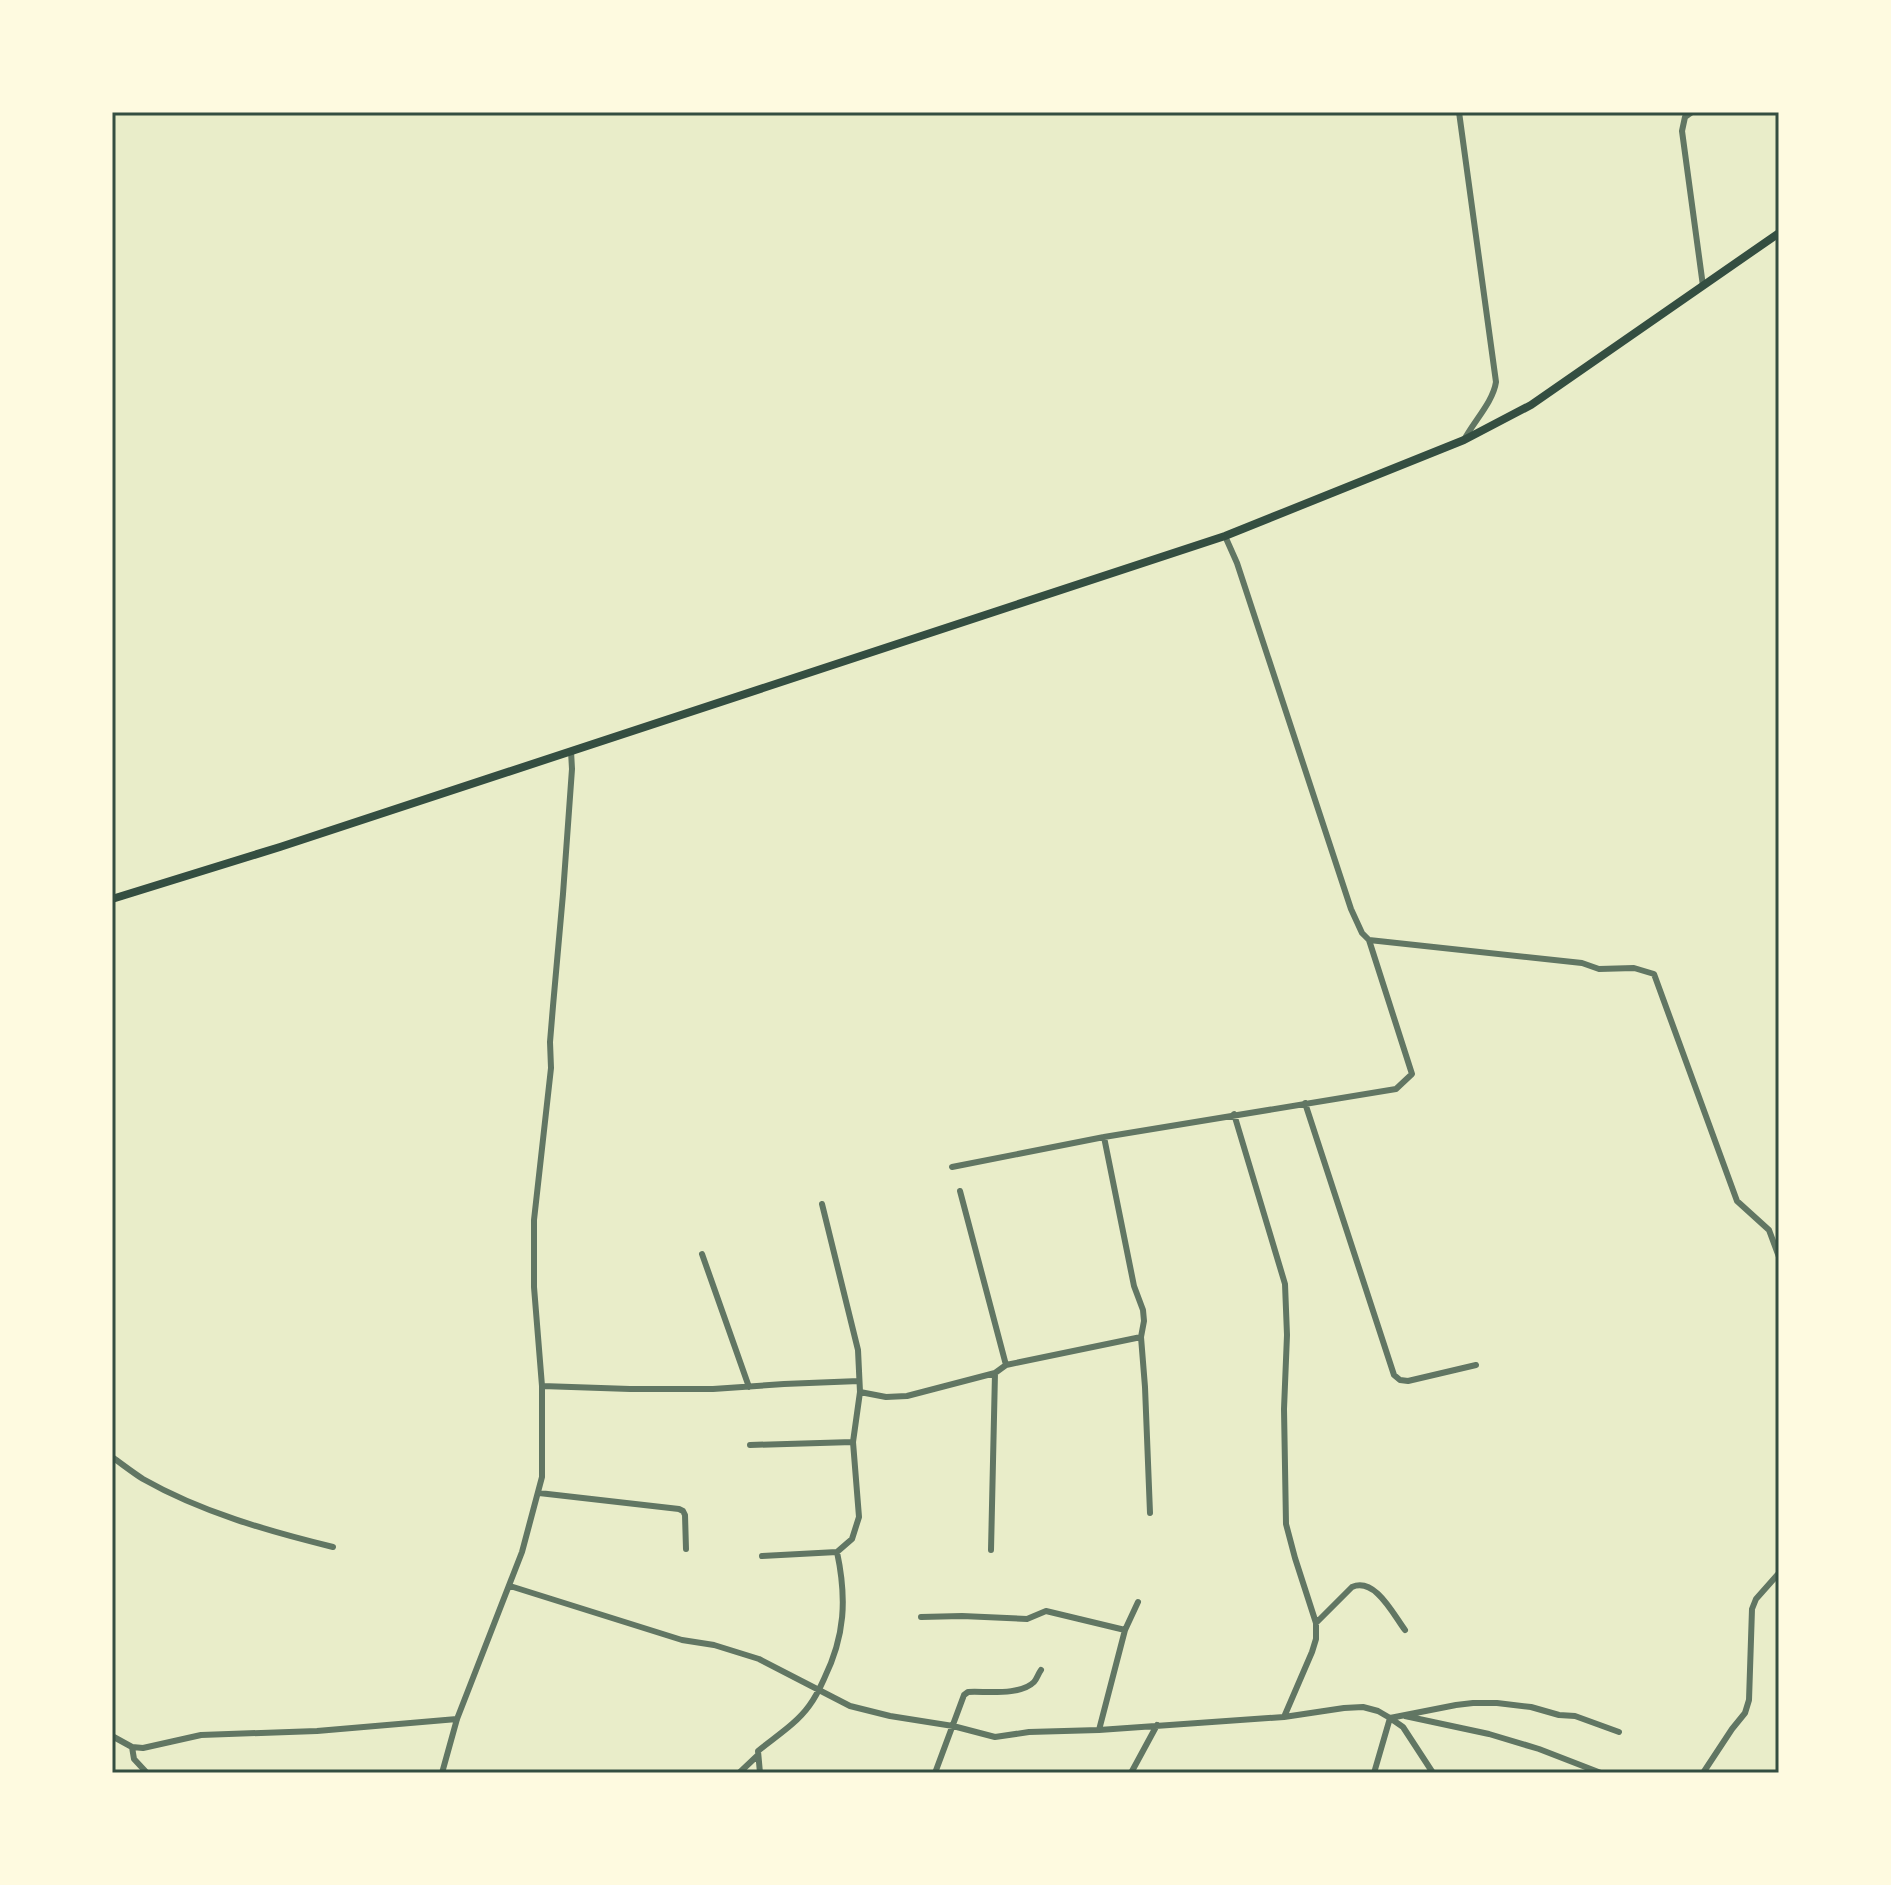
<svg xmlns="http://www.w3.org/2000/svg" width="1891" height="1885" font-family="'Space Grotesk',sans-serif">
<rect width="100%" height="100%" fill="#e9edc9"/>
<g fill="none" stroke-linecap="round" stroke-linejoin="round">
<path stroke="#617663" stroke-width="6" d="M 1459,112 L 1496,382 C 1493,402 1474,421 1464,440
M 1692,112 L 1685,117 L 1682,131 L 1703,286
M 1225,536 L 1237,563 L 1351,909 L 1362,933 L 1369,940 L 1582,963 L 1599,969 L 1634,968 L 1654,974 L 1737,1201 L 1769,1230 L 1779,1257
M 1305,1103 L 1394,1375 L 1400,1380 L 1408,1381 L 1476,1365
M 1234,1114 L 1285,1284 L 1287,1335 L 1284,1409 L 1286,1524 L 1295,1558 L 1316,1623 L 1316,1639 L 1312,1652 L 1284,1717
M 952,1167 L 1104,1137 L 1396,1089 L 1412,1074 L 1369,940
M 960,1191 L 1006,1365
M 702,1254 L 749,1387
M 1141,1337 L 1145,1387 L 1150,1513
M 542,1386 L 630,1389 L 713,1389 L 784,1384 L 859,1381
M 860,1392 L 886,1397 L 907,1396 L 995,1373 L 1006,1365 L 1141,1337 L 1144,1321 L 1143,1310 L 1134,1286 L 1104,1137
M 750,1445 L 853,1442
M 112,1457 C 122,1464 132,1472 143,1479 C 201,1512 268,1531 333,1547
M 539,1493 L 679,1509 L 683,1511 L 685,1515 L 686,1549
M 991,1550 L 995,1373
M 762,1556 L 837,1552 L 852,1539 L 859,1517 L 853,1442 L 860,1392 L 858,1350 L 822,1204
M 510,1586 L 682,1640 L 714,1645 L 759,1659 L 850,1706 L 890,1716 L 953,1726 L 995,1737 L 1029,1732 L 1099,1730 L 1284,1717 L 1344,1708 L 1363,1707 L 1378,1711 L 1390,1718 L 1374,1773
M 921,1617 L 962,1616 L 1027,1619 L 1046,1611 L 1125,1630
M 1316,1623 L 1352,1587 C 1375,1577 1393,1614 1405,1630
M 1405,1716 L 1489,1734 L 1539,1749 L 1601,1773
M 1390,1718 L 1456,1705 L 1473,1703 L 1497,1703 L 1531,1707 L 1559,1715 L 1575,1716 L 1619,1732
M 1390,1718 L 1403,1727 L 1433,1773
M 1099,1730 L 1125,1630 L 1138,1602
M 112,1736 L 132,1747 L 143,1748 L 201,1735 L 317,1731 L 457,1719
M 132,1747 L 134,1759 L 147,1773
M 442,1773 L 457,1719 L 522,1552 L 542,1477 L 542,1386 L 534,1287 L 534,1220 L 551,1068 L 550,1042 L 553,1006 L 563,894 L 572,769 L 571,751
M 739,1773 L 757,1756
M 760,1773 L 758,1751 C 775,1737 796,1724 809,1706 C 815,1698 820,1688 824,1679 C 845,1636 847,1599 837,1552
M 935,1773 L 964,1695 L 968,1692 C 986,1691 1020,1696 1034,1682 C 1037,1679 1038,1674 1041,1670
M 1131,1773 L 1157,1725
M 1703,1773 L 1732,1729 L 1745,1713 L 1749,1700 L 1752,1609 L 1756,1599 L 1779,1573"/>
<path stroke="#344e41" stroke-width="8" d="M 112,899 L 280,847 L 1225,536 L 1464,440 L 1531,405 L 1779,233"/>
</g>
<rect width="1891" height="1885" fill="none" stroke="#fefae0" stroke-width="228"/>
<rect x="114" y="114" width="1663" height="1657" fill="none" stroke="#344e41" stroke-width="3"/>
</svg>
